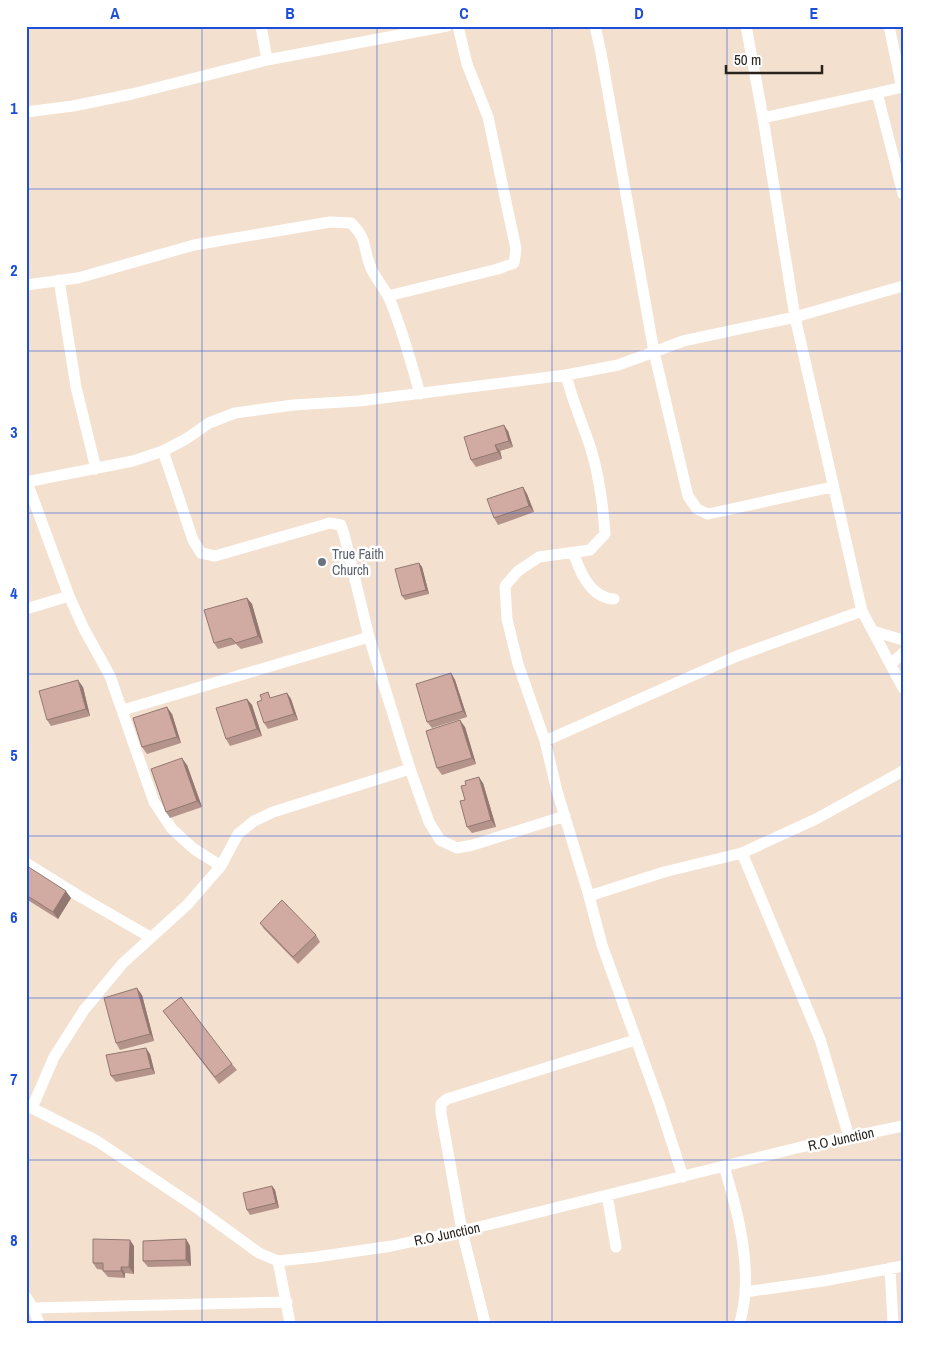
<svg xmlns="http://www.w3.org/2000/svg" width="929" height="1349" font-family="'Archivo Narrow',sans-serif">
<rect width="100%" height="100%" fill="#f3e0cf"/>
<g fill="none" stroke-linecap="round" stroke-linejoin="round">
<path stroke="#fff" stroke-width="11" d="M 261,26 L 267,60
M 595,26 L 601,53 L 654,352 L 683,341 L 795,317 L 903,286
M 746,26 L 763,118 L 795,317 L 858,594 L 862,611 L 903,688
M 889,26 L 902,88
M 903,87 L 877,93 L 903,194
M 26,112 L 73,106 L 132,94 L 267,60 L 447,26
M 763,118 L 877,93
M 59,280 L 76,387 L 96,469
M 26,285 L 78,278 L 194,245 L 330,222 L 351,223 C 369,241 362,247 371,268 C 375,278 384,287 389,298 C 402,328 411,362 420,394
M 388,296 L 498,269 L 514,263 L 516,249 L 488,117 L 467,64 L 458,26
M 566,375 C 572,400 582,422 590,446 C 599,474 603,505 605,534 L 590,550 L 539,557 L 518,571 L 505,586 L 507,619 L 518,664 L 545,741 L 557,791 L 589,896 L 602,945 L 659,1103 L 683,1177
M 163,451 L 193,540 L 201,553 L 215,556 L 330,523 L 341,525 L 344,534 L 369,637 L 410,769 L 429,822 L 440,840 L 457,848 L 473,845 L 565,816
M 26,482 L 133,461 L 163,451 L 186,439 L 209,423 L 235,413 L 293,405 L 359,401 L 566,375 L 618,365 L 654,352 L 688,496 L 697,509 L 708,514 L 832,487
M 27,482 L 69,596 L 84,629 L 110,676 L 154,802 L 172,829 L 194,849 L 221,866
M 574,554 C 580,573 591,598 614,599
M 26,609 L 69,596
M 873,631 L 903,640
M 891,664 L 903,653
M 123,710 L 369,637
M 545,741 L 737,656 L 862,611
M 742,853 L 820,1039 L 849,1137
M 26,863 L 79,896 L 150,937
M 589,896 L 664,872 L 742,853 L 816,819 L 903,771
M 26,1105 L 97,1141 L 197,1208 L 259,1253 L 278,1261 L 316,1257 L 392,1246 L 487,1225 L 801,1147 L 903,1126
M 32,1108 L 54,1057 L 84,1010 L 123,963 L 187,905 L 221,866 L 238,834 L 254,821 L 273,812 L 410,769
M 724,1166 C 736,1206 748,1250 745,1292 C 745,1302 742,1313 740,1323
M 607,1195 L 616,1247
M 278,1261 L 290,1323
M 890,1268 L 893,1323
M 745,1292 L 823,1281 L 903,1266
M 26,1297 L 33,1308 L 39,1323
M 33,1308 L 287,1302
M 485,1323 L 462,1231 L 441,1113 L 441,1104 L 447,1099 L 635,1040"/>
</g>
<path fill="#b4938a" d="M 508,431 L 513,447 L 500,451 L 502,459 L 476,467 L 471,460 Z
M 523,487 L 527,494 L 534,512 L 498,525 L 494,518 Z
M 419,563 L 422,567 L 429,594 L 405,600 L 402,596 Z
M 247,598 L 252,604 L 263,643 L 241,649 L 236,644 L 218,649 L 214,643 Z
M 451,673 L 455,680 L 467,717 L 432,728 L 427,722 Z
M 83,687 L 90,716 L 51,726 L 47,720 Z
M 287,693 L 291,699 L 298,720 L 268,729 L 264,723 L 272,698 Z
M 247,699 L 252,705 L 262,736 L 230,746 L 226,739 Z
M 172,714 L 181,743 L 147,754 L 142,747 Z
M 465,727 L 476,764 L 442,775 L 437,768 Z
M 187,765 L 202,807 L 170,818 L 166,812 Z
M 483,783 L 496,827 L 472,833 L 467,827 L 465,800 Z
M 26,867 L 71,898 L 58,919 L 26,899 Z
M 260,923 L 316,935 L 320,942 L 298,964 L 264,929 Z
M 142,995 L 154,1041 L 120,1050 L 116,1043 Z
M 163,1011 L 232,1064 L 237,1070 L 219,1084 Z
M 150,1054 L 155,1074 L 116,1082 L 111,1076 Z
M 272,1186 L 275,1190 L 279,1208 L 250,1215 L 247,1210 Z
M 186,1239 L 190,1246 L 191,1266 L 148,1267 L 143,1261 Z
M 134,1246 L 134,1274 L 125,1273 L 125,1278 L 108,1277 L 103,1271 L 103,1270 L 97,1269 L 93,1263 Z"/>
<path fill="#927871" d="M 504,425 L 508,431 L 513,447 L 509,441 Z
M 495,445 L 500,451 L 502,459 L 498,452 Z
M 523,487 L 527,494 L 534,512 L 529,506 Z
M 419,563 L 422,567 L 429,594 L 426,590 Z
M 247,598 L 252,604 L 263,643 L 258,636 Z
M 451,673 L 455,680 L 467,717 L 463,711 Z
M 78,680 L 83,687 L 90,716 L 86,709 Z
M 287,693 L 291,699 L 298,720 L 294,714 Z
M 247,699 L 252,705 L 262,736 L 257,729 Z
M 167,707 L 172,714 L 181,743 L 177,737 Z
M 460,720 L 465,727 L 476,764 L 472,758 Z
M 182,758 L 187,765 L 202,807 L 197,801 Z
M 479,777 L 483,783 L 496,827 L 491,820 Z
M 66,891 L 71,898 L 58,919 L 53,912 Z
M 137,988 L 142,995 L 154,1041 L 150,1034 Z
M 146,1048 L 150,1054 L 155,1074 L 151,1068 Z
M 272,1186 L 275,1190 L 279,1208 L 276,1203 Z
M 186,1239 L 190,1246 L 191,1266 L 186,1260 Z
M 130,1240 L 134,1246 L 134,1274 L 129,1267 Z
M 121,1267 L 125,1273 L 125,1278 L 121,1271 Z"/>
<path fill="#d1aba1" stroke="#927871" d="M 504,425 L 509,441 L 495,445 L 498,452 L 471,460 L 464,437 Z
M 523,487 L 529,506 L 494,518 L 487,499 Z
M 419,563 L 426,590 L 402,596 L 395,569 Z
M 247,598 L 258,636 L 236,643 L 231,638 L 214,643 L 204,610 Z
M 451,673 L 463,711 L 427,722 L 416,684 Z
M 78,680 L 86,709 L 47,720 L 39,691 Z
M 268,692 L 270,698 L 287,693 L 294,714 L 264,723 L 257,702 L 262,700 L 260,695 Z
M 247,699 L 257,729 L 226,739 L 216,708 Z
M 167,707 L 177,737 L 142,747 L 133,718 Z
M 460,720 L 472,758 L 437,768 L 426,731 Z
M 182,758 L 197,801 L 166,812 L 151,769 Z
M 479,777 L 491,820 L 467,827 L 460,801 L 465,800 L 461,786 L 466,785 L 465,781 Z
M 27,866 L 66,891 L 53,912 L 26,895 Z
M 282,900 L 316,935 L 293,957 L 260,923 Z
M 137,988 L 150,1034 L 116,1043 L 104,998 Z
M 181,997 L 232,1064 L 215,1077 L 163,1011 Z
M 146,1048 L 151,1068 L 111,1076 L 106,1055 Z
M 272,1186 L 276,1203 L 247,1210 L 243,1193 Z
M 93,1239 L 130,1240 L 129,1267 L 121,1267 L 121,1271 L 103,1271 L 103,1263 L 93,1263 Z
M 186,1239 L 186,1260 L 143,1261 L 143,1241 Z"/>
<path fill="none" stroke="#1d4ed8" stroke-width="1" stroke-opacity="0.55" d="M 202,26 L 202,1323M 377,26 L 377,1323M 552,26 L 552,1323M 727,26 L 727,1323M 26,189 L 903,189M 26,351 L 903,351M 26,513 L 903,513M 26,674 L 903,674M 26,836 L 903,836M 26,998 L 903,998M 26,1160 L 903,1160"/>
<circle fill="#6b7280" stroke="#fff" stroke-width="2" cx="322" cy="562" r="5"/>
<g text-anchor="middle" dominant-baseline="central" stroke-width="5" stroke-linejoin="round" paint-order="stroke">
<g font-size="14" fill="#5b616d" stroke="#fff" text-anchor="start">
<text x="332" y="554">True Faith<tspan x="332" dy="16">Church</tspan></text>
</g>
<g font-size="14" fill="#2a231d" stroke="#fff">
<text transform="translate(841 1139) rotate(-12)">R.O Junction</text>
<text transform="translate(447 1234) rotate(-12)">R.O Junction</text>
</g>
</g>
<rect width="929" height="1349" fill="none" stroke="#ffffff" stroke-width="55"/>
<path d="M726 65v8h96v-8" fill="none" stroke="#2a231d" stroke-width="2.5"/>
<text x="734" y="65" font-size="15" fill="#2a231d" stroke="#ffffff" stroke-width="4" paint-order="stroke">50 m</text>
<rect x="28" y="28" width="874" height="1294" fill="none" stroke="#1d4ed8" stroke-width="2"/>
<g font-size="16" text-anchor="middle" font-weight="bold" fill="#1d4ed8">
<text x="115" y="19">A</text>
<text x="290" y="19">B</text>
<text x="464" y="19">C</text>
<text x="639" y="19">D</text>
<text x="814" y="19">E</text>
<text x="14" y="114">1</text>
<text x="14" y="276">2</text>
<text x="14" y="438">3</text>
<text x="14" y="599">4</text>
<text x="14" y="761">5</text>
<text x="14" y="923">6</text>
<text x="14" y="1085">7</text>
<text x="14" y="1246">8</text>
</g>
</svg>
